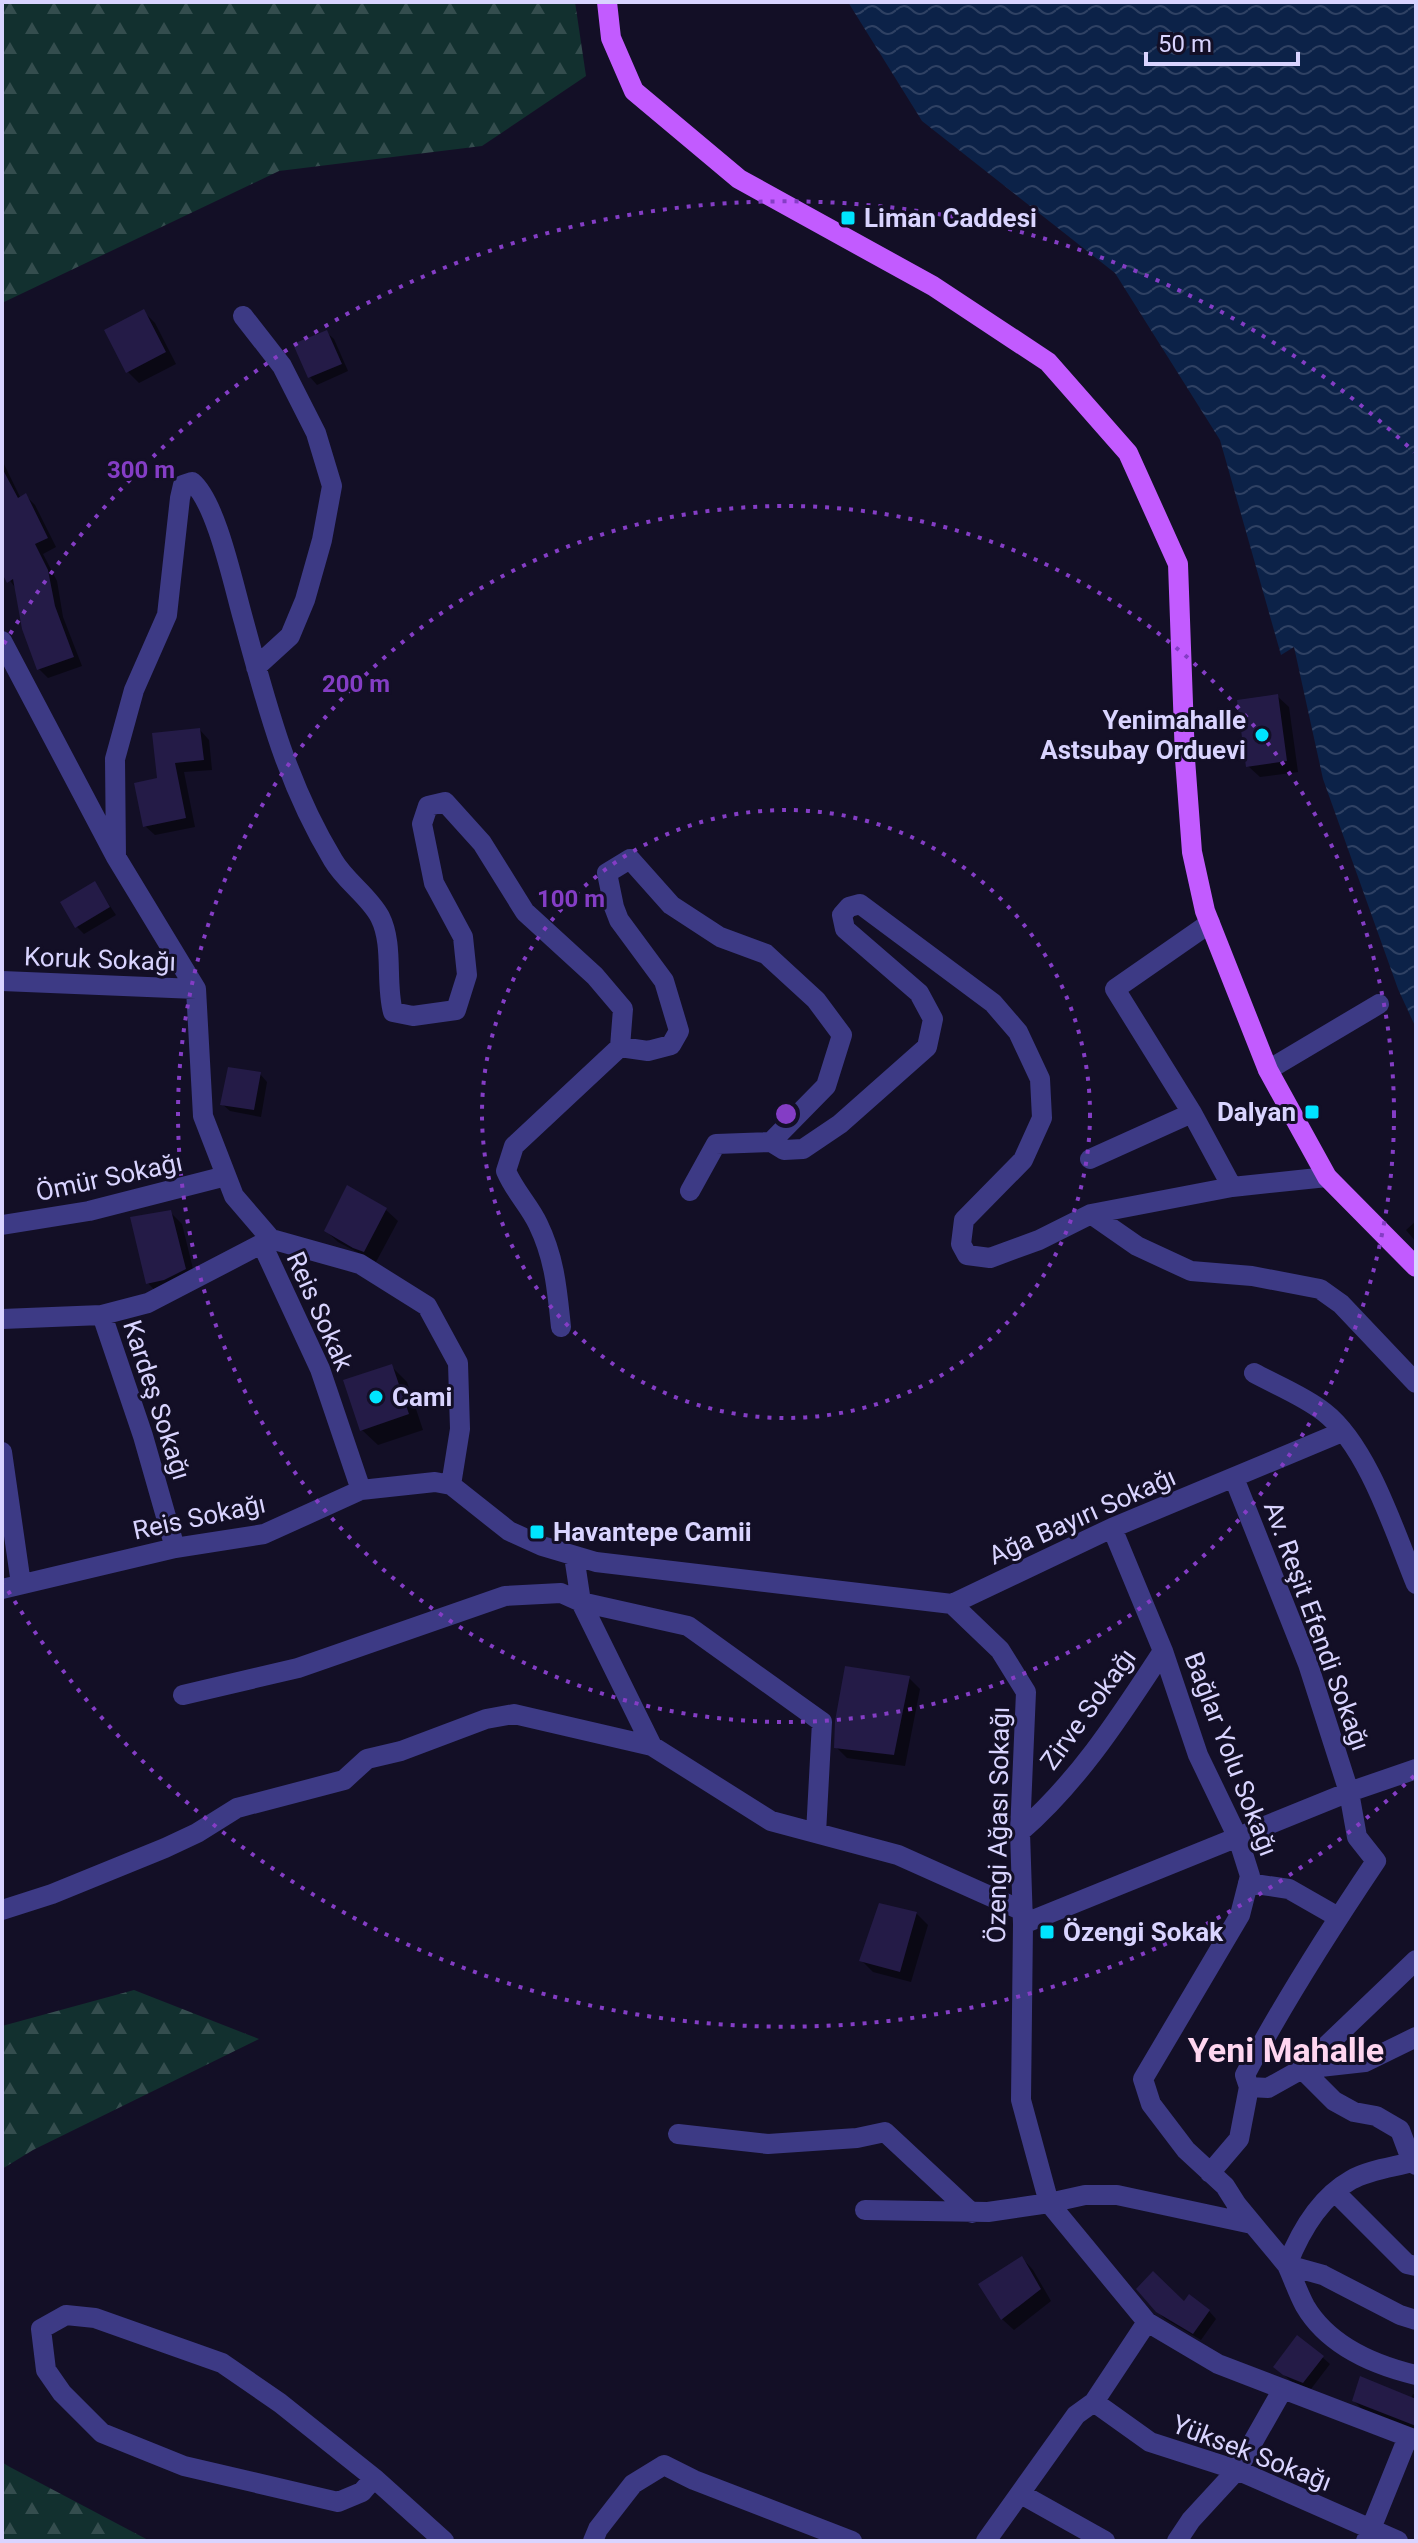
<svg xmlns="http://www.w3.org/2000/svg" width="1418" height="2543" font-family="Roboto,sans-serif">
<defs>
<pattern id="forest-firs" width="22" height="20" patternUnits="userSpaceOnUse" patternTransform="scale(2)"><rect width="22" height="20" fill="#12302f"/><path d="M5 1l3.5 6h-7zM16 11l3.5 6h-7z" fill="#344d4e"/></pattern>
<pattern id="water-waves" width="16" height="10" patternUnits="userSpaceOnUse" patternTransform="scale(2)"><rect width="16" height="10" fill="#0c2248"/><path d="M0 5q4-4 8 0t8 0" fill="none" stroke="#2f4163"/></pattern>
</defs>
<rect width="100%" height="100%" fill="#130f26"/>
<path fill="url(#forest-firs)" d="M 2,2 L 575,2 L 586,76 L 482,146 L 279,171 L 2,303 Z
M 134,1990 L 259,2039 L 33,2150 L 2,2169 L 2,2026 Z
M 2,2462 L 8,2466 L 150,2541 L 2,2541 Z"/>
<path fill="url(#water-waves)" d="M 848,2 L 1416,2 L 1416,1028 L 1398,989 L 1323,779 L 1294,647 L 1281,655 L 1220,440 L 1115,273 L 922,121 Z"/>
<path fill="#0007" d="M 144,312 L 155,323 L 176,364 L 139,383 L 128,372 Z
M 326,332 L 334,339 L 348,371 L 317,385 L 310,377 L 296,345 Z
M 2,460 L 21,499 L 26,496 L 35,505 L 56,547 L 43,554 L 57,581 L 63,617 L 82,666 L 48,678 L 39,669 L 17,590 L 2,570 Z
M 1277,696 L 1289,707 L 1298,772 L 1260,777 L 1248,766 Z
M 200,730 L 209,740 L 212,770 L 184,772 L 195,827 L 155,835 L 145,826 L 159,780 Z
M 95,884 L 116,915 L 84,934 L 77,927 Z
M 260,1074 L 267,1082 L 261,1117 L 230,1111 L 222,1104 Z
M 386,1210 L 398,1221 L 376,1262 L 338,1242 L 326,1231 Z
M 170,1212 L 182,1224 L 196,1281 L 159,1295 L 148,1283 Z
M 1416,1221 L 1416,1242 L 1406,1230 Z
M 391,1366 L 407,1382 L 423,1430 L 378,1445 L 362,1430 Z
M 909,1678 L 920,1689 L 905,1766 L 847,1758 L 836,1747 Z
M 916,1913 L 928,1925 L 911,1982 L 873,1972 L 862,1961 Z
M 1022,2258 L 1033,2270 L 1051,2301 L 1014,2330 L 1002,2319 Z
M 1184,2304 L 1209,2311 L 1216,2319 L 1201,2340 L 1165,2319 L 1157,2311 Z
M 1322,2357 L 1330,2364 L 1311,2389 L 1292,2382 L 1283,2374 Z
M 1413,2394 L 1416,2395 L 1416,2431 L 1364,2411 L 1354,2401 L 1411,2399 Z"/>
<path fill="#241b47" d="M 144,309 L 166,352 L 126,373 L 104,330 Z
M 327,330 L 342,364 L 308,378 L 293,344 Z
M 2,468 L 18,498 L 26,493 L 48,538 L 35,544 L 48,570 L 55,606 L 74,657 L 37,670 L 22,629 L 13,579 L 7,583 L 2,573 Z
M 1278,694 L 1287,761 L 1246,767 L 1237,700 Z
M 200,728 L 204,760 L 175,763 L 186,818 L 143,827 L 134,783 L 157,778 L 152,733 Z
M 95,881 L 110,907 L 75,928 L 60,902 Z
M 228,1067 L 261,1072 L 254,1110 L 220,1105 Z
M 347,1185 L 387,1208 L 364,1252 L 353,1248 L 324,1231 Z
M 171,1210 L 186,1269 L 164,1280 L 146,1284 L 130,1217 Z
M 392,1364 L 409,1414 L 360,1431 L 343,1380 Z
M 845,1666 L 910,1676 L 894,1755 L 834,1748 L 835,1721 Z
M 879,1903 L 917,1912 L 900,1972 L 859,1961 Z
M 1022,2256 L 1041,2289 L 1001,2320 L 978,2284 Z
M 1153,2271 L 1184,2301 L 1189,2294 L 1210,2310 L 1193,2334 L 1156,2312 L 1136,2289 Z
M 1297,2335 L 1324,2356 L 1303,2383 L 1283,2375 L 1273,2367 Z
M 1360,2376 L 1416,2399 L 1416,2426 L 1352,2401 Z"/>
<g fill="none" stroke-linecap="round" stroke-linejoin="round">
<path stroke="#3d3a85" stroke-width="20" d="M 243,316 L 282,366 L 316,433 L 332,486 L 322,540 L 305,600 L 290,636 L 256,667
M 2,641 L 116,857 L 196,989 L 203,1116 L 234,1196 L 271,1239 L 360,1264 L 427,1306 L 458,1363 L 460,1429 L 451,1485
M 116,857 L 115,759 L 134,690 L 167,615 L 180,498 L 183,485 L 192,482 C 217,503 234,588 244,622 C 267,707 287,784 333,860 C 345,881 369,896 380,917 C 394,945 385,982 393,1012 L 413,1016 L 456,1010 L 467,975 L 463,937 L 434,883 L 422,824 L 428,806 L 445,802 L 482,843 L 525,912 L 595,976 L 623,1009 L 620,1047 L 514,1146 L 506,1171 C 515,1192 529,1205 538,1224 C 555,1259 557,1290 561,1327
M 1210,923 L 1115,989 L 1192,1113 L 1232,1187
M 2,981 L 196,989
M 620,1047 L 648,1051 L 671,1045 L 679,1031 L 664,981 L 619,920 L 614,907 L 607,873 L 630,859 L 671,905 L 720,937 L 766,954 L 816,1000 L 842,1035 L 826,1086 L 771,1142
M 1268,1070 L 1379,1004
M 1090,1159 L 1192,1113
M 690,1191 L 716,1144 L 771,1142 L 784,1150 L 803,1149 L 840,1124 L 927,1047 L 933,1019 L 919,993 L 845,929 L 842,915 L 849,907 L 860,904 L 993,1003 L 1018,1032 L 1040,1079 L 1042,1118 L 1023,1160 L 964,1220 L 961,1244 L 967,1255 L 990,1258 L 1039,1240 L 1091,1214 L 1232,1187 L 1327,1177
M 1091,1214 L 1137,1246 L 1191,1271 L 1252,1276 L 1320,1289 L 1341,1304 L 1416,1383
M 2,1225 L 89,1211 L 226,1176
M 262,1244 L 320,1369 L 361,1490
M 102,1315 L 143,1436 L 175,1548
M 2,1319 L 102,1315 L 148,1303 L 271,1239
M 1254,1373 C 1276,1385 1304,1396 1324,1412 C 1368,1446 1395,1533 1416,1584
M 2,1452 L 21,1584
M 1234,1478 L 1308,1664 L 1349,1792 L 1357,1837 L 1376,1861 C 1329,1931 1284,2001 1245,2075 L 1249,2087 L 1268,2088 L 1302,2069 L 1416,1960
M 1112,1528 L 1163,1651 L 1198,1755 L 1238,1838 L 1250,1876 L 1240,1915 L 1143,2079 L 1151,2104 L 1186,2150 L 1225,2186 L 1237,2205 L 1287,2265 L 1323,2275 L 1400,2315 L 1416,2320
M 574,1556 L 581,1602 L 688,1626 L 822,1722 L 816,1833
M 2,1589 L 175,1548 L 264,1534 L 361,1490 L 435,1482 L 451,1485 L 509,1531 L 542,1546 L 596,1562 L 952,1604 L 1000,1650 L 1026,1692 L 1020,1832 L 1023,1924 L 1021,2100 L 1049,2203 L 1147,2322 L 1218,2364 L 1416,2440
M 952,1604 L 1112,1528 L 1342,1432
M 183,1695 L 298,1668 L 505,1596 L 561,1593 L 581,1602 L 652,1746
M 1020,1832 C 1079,1781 1121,1715 1163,1651
M 1248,1883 L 1289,1889 L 1338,1917
M 2,1910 L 52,1894 L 165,1848 L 197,1833 L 237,1808 L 344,1780 L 367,1759 L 401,1751 L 486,1719 L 514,1714 L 652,1746 L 771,1821 L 898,1855 L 1023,1911
M 1023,1924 L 1349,1792 L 1416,1769
M 1302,2069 L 1334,2101 L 1354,2112 L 1376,2116 L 1400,2130 L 1412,2162
M 1302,2069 L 1365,2062 L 1416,2037
M 678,2134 L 768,2144 L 857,2138 L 885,2132 L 972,2213
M 1416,2165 L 1412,2162 C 1394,2167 1368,2170 1351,2180 C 1319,2198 1300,2232 1287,2265 C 1293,2278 1298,2293 1305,2306 C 1328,2345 1374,2365 1416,2375
M 1210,2173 L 1239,2139 L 1249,2087
M 1336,2193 L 1407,2264 L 1416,2266
M 865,2210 L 988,2212 L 1049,2203 L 1085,2195 L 1117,2195 L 1252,2224
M 1094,2402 L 1150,2442 L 1237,2470 L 1398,2541
M 374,2478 L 362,2492 L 338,2502 L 184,2466 L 102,2433 L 62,2393 L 46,2370 L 41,2329 L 66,2315 L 95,2318 L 222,2363 L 280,2403 L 374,2478 L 444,2541
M 1021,2494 L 1105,2541
M 593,2541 L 598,2529 L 633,2484 L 664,2465 L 694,2480 L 852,2541
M 986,2541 L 1076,2415 L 1094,2402 L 1147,2322
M 1177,2541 L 1191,2520 L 1237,2470 L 1283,2389
M 1366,2541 L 1408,2437"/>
<path stroke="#c25bff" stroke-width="20" d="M 607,2 L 611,38 L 634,91 L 739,179 L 933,286 L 1048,362 L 1128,453 L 1178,564 L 1185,759 L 1192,852 L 1205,911 L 1268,1070 L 1327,1177 L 1416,1267"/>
</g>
<g fill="none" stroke="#843dc5" stroke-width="4" stroke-dasharray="4 8">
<circle cx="786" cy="1114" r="304"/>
<circle cx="786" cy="1114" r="608"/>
<path d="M1414 1776A912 912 0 0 1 4 1584M4 644A912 912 0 0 1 1414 452"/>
</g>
<g fill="#00e5ff" stroke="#130f26" stroke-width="3">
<rect x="840" y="210" width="16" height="16" rx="4"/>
<circle cx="1262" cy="735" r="8"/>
<rect x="1304" y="1104" width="16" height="16" rx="4"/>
<circle cx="376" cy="1397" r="8"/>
<rect x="529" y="1524" width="16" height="16" rx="4"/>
<rect x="1039" y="1924" width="16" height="16" rx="4"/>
</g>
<g text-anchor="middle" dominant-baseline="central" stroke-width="6" stroke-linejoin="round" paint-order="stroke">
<g font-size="26" font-weight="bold" fill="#d9d4ff" stroke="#130f26" text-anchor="start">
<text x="864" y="218">Liman Caddesi</text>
<text x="1246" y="720" text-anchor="end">Yenimahalle<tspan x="1246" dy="30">Astsubay Orduevi</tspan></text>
<text x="1296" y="1112" text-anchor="end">Dalyan</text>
<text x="392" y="1397">Cami</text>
<text x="553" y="1532">Havantepe Camii</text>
<text x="1063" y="1932">Özengi Sokak</text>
</g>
<g font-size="26" fill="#d9d4ff" stroke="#130f26">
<text transform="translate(100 959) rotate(2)">Koruk Sokağı</text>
<text transform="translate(109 1177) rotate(-12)">Ömür Sokağı</text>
<text transform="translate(320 1311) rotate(66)">Reis Sokak</text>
<text transform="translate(157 1400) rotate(72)">Kardeş Sokağı</text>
<text transform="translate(1082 1516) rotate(-24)">Ağa Bayırı Sokağı</text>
<text transform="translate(199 1517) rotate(-12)">Reis Sokağı</text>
<text transform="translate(1317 1626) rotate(70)">Av. Reşit Efendi Sokağı</text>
<text transform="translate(1088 1709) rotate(-54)">Zirve Sokağı</text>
<text transform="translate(1231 1754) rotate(69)">Bağlar Yolu Sokağı</text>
<text transform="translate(998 1825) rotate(-89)">Özengi Ağası Sokağı</text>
<text transform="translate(1252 2453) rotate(21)">Yüksek Sokağı</text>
</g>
<g font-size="34" font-weight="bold" fill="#ffd6f0" stroke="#130f26">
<text x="1286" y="2050">Yeni Mahalle</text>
</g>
</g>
<circle cx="786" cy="1114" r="12" fill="#843dc5" stroke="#130f26" stroke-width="4"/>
<g font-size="24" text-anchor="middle" font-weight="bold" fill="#843dc5" stroke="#130f26" stroke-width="6" stroke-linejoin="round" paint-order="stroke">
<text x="141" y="478">300 m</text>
<text x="356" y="692">200 m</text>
<text x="571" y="907">100 m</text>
</g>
<rect width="1418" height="2543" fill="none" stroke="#d9d4ff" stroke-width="8"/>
<path d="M1146 52v12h152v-12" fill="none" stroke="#d9d4ff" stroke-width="4"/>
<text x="1158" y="52" font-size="24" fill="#d9d4ff" stroke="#130f26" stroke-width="6" paint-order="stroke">50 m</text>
</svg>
